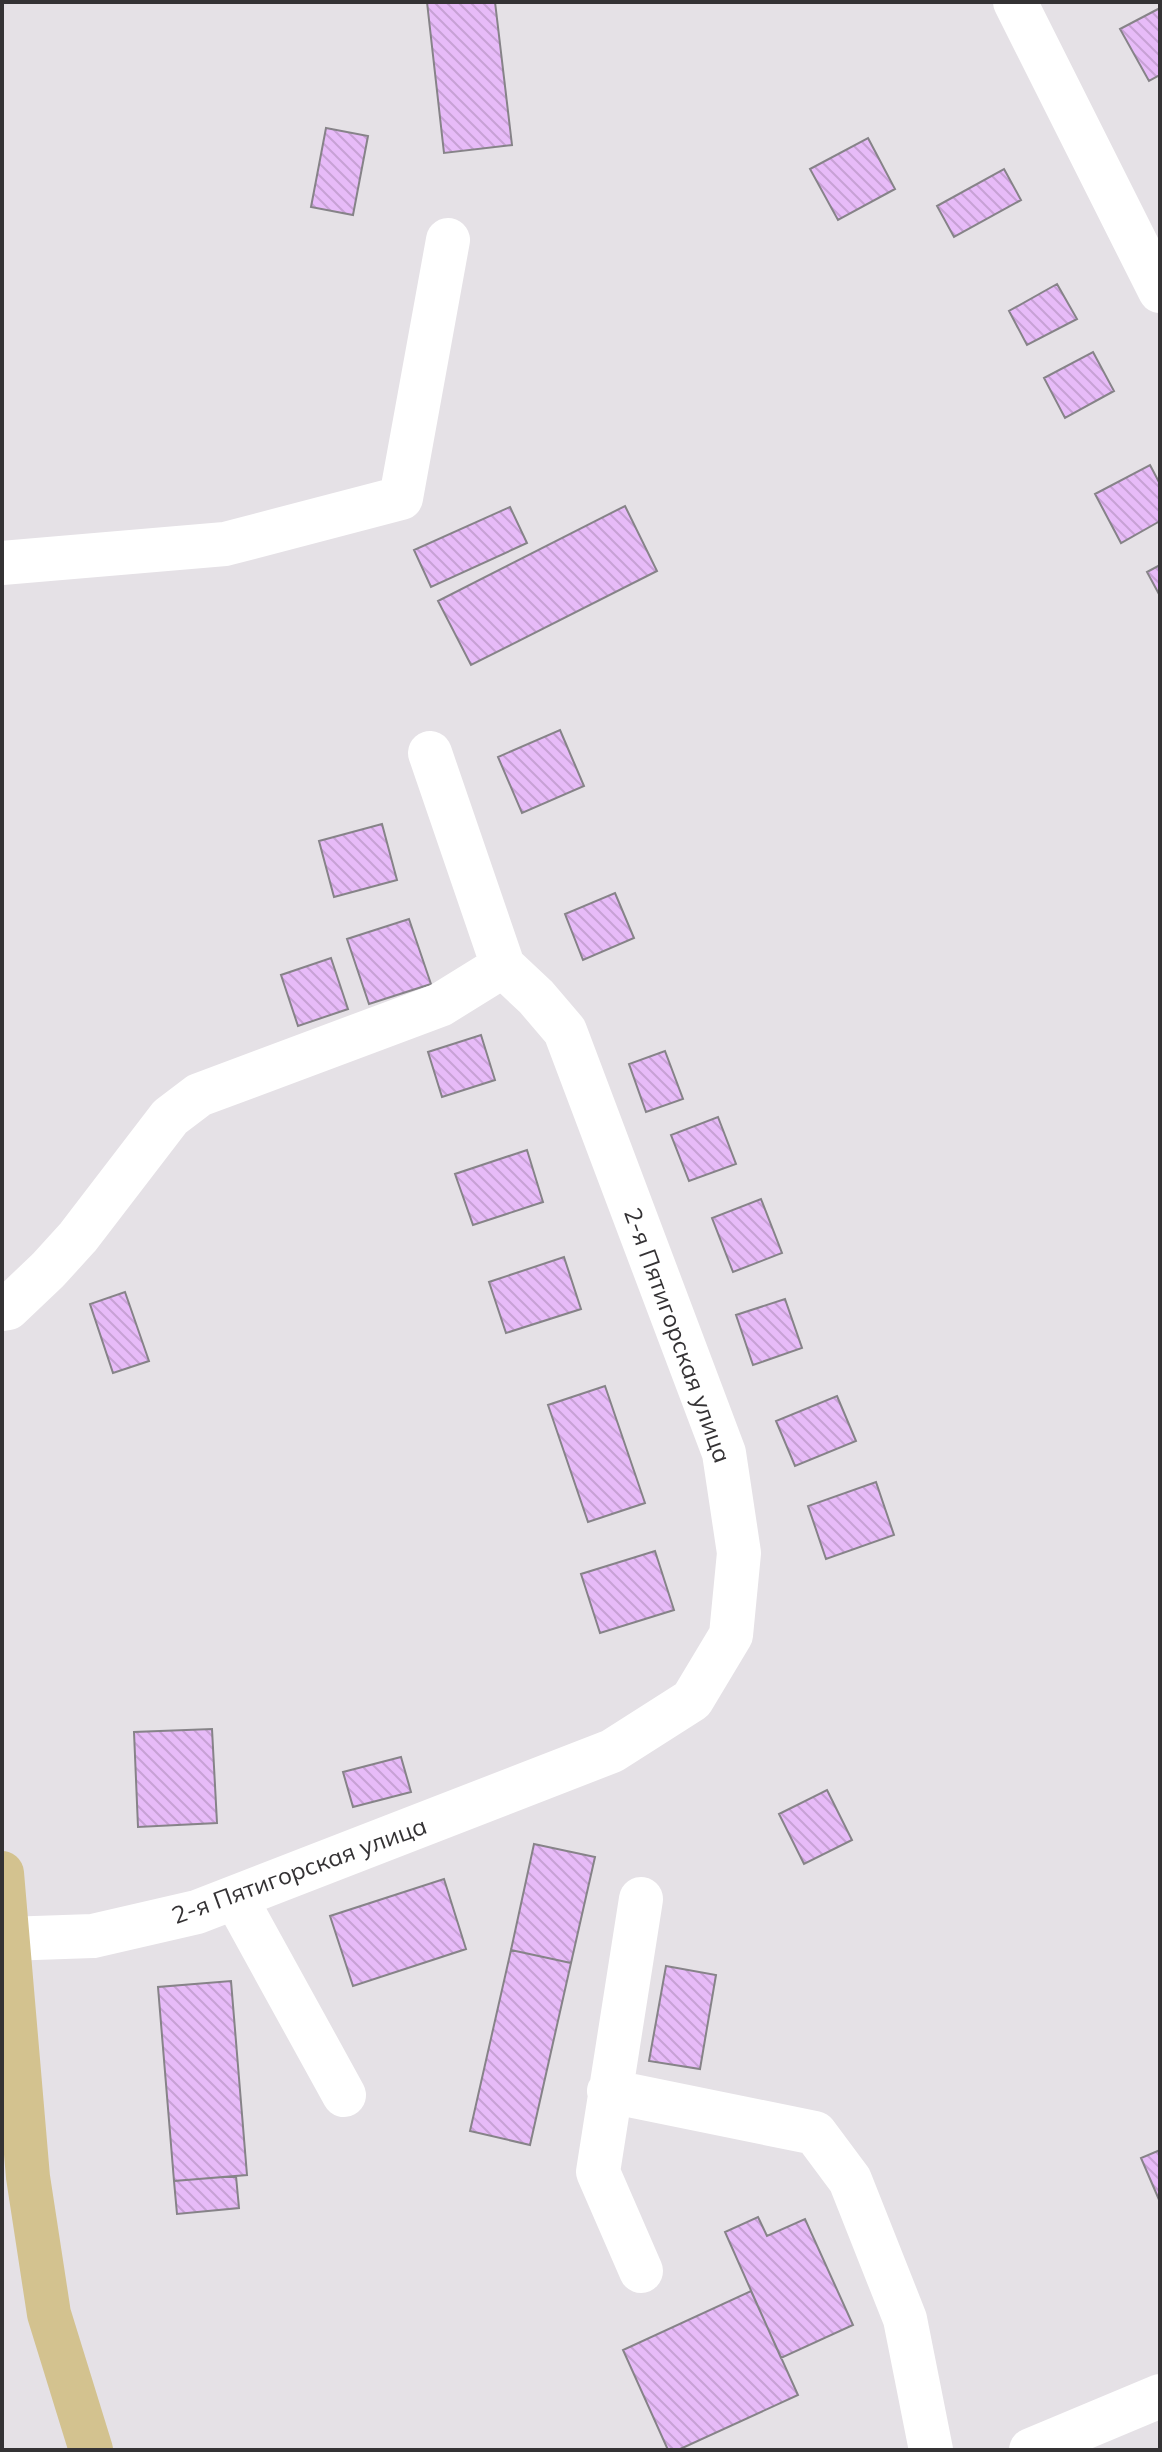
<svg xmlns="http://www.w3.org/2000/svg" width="1162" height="2452" font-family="Mulish,sans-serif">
<defs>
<pattern id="building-back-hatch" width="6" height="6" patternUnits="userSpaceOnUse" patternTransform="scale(2)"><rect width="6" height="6" fill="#e7bbf8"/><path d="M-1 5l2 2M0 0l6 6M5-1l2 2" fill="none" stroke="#c7a1d5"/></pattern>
</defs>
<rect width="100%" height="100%" fill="#e5e1e6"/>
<path fill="url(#building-back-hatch)" stroke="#868388" stroke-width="2" d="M 427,2 L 495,2 L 512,145 L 444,153 Z
M 1160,8 L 1160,75 L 1149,81 L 1120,29 Z
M 326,128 L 368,136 L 353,215 L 311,207 Z
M 868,138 L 895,189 L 838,220 L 810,169 Z
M 1004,169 L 1021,200 L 954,237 L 937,206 Z
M 1057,284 L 1077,319 L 1027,345 L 1009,311 Z
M 1093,352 L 1114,391 L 1065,418 L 1044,378 Z
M 1150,465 L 1160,484 L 1160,521 L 1121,543 L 1095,494 Z
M 625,506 L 657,571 L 471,665 L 438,601 Z
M 510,507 L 527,543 L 431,587 L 414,550 Z
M 1160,565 L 1160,596 L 1147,572 Z
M 560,730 L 584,786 L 522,813 L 498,757 Z
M 382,824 L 397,880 L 334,897 L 319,841 Z
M 615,893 L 634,938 L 583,960 L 565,914 Z
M 409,919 L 431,984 L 369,1004 L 347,939 Z
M 331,958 L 348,1009 L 298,1026 L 281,975 Z
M 481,1035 L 495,1080 L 442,1097 L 428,1052 Z
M 665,1051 L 683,1099 L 646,1112 L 629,1064 Z
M 718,1117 L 736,1164 L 689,1181 L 671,1135 Z
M 527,1150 L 543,1202 L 473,1225 L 455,1174 Z
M 761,1199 L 782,1253 L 733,1272 L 712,1218 Z
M 564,1257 L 581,1309 L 506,1333 L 489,1282 Z
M 125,1292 L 149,1361 L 113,1373 L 90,1304 Z
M 785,1299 L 802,1348 L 753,1365 L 736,1315 Z
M 605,1386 L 645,1503 L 588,1522 L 548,1405 Z
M 837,1396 L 856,1441 L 795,1466 L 776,1421 Z
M 876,1482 L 894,1535 L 826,1559 L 808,1506 Z
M 655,1551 L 674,1610 L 600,1633 L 581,1574 Z
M 212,1729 L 217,1823 L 138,1827 L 134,1732 Z
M 401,1757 L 411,1792 L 353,1807 L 343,1772 Z
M 827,1790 L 852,1840 L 804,1864 L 779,1814 Z
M 534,1844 L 595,1857 L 571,1963 L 511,1950 Z
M 444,1879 L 466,1949 L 353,1986 L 330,1916 Z
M 511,1950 L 571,1963 L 530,2145 L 470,2131 Z
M 666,1966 L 716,1975 L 700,2069 L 649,2061 Z
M 231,1981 L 247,2175 L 174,2181 L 158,1987 Z
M 1160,2150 L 1160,2202 L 1141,2158 Z
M 236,2176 L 239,2208 L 177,2214 L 174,2181 Z
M 758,2217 L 767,2236 L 805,2219 L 853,2325 L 781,2358 L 725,2232 Z
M 751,2291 L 798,2395 L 678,2450 L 668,2450 L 623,2350 Z"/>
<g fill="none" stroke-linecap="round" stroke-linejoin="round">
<path stroke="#fff" stroke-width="44" d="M 1015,2 L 1160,291
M 2,563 L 225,544 L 401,498 L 448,240
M 2,1309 L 8,1308 L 48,1270 L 78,1237 L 170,1117 L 199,1095 L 440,1005 L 503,966
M 235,1897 L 344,2095
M 6,1939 L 93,1936 L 197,1912 L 612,1751 L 692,1700 L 731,1635 L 739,1553 L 724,1453 L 565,1031 L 536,997 L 503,966 L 430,753
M 609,2091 L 815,2133 L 850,2180 L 905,2319 L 931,2450
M 641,2271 L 598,2172 L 641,1899
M 1031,2450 L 1160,2396"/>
<path stroke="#d3c28f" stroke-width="44" d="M 2,1873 L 28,2177 L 49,2314 L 91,2450"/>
</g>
<g text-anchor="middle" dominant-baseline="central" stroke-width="6" stroke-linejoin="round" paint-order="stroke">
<g font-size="24" fill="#343234" stroke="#fff">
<text transform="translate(678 1335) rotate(70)">2-я Пятигорская улица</text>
<text transform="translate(299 1870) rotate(-20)">2-я Пятигорская улица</text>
</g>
</g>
<rect width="1162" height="2452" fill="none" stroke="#343234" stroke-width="8"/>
</svg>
